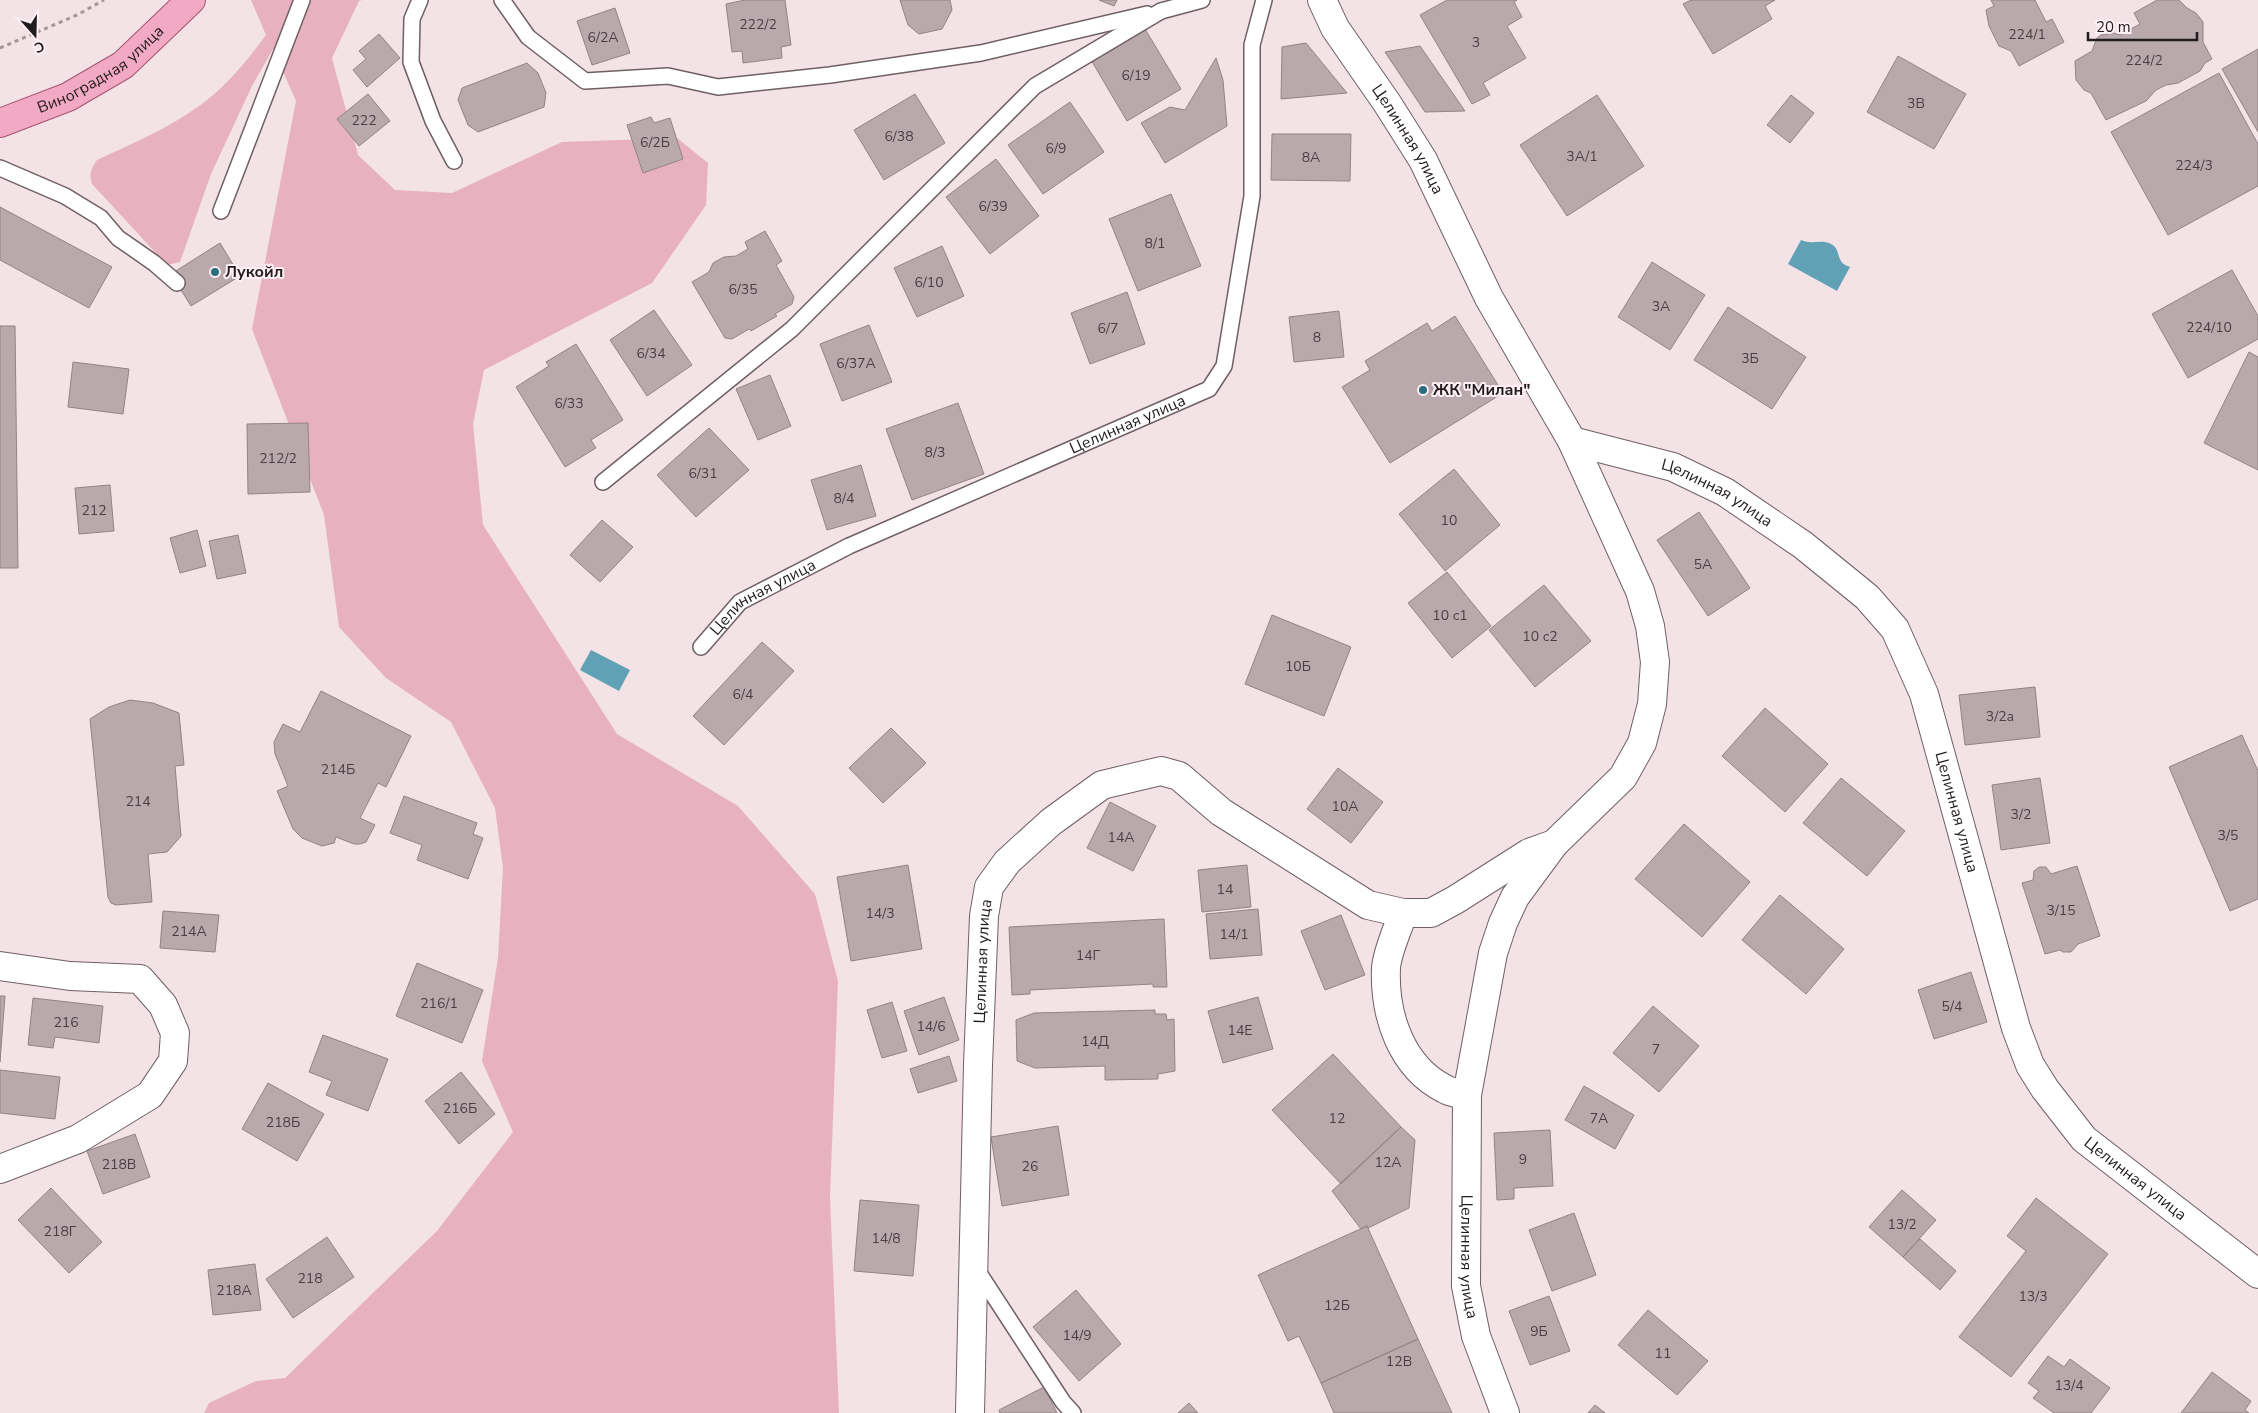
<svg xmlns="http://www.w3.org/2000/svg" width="2258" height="1413" font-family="'Nunito Sans',sans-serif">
<rect width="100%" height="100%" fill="#f3e2e6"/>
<path fill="#e7b1c0" d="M 251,0 L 362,0 L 359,1 L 332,58 L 358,155 L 395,190 L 452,193 L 562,142 L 677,138 L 708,163 L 706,205 L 652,283 L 484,370 L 473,424 L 483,525 L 617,734 L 738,806 L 815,894 L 838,981 L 830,1198 L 839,1413 L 204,1413 L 209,1403 L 256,1381 L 285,1378 L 437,1231 L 513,1132 L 482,1061 L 498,958 L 503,868 L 495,808 L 451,722 L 386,678 L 339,627 L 324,515 L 252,329 L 296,101 L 273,49 L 252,86 L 211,174 L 180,262 L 167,265 L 92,184 C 89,173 91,169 97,160 C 140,140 186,121 221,88 C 238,72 252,54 266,35 Z"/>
<path fill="#60a1b6" d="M 1801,240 C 1812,245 1821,239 1831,244 C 1839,248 1837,255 1841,261 C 1842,264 1847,266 1850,267 L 1837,291 L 1788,264 Z
M 591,650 L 630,670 L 619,691 L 580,670 Z"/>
<path fill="#b9a9ad" stroke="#938387" d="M 745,0 L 785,0 L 791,45 L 781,47 L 782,58 L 743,63 L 742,51 L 732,52 L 726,4 Z
M 900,0 L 950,0 L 952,10 L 942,29 L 919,34 L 908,25 Z
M 1099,0 L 1117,0 L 1114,6 Z
M 1447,0 L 1517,0 L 1514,2 L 1522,17 L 1507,26 L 1526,58 L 1483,83 L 1490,95 L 1472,104 L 1420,15 Z
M 1691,0 L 1775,0 L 1765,6 L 1772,19 L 1713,54 L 1683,4 Z
M 1991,0 L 2035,0 L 2046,22 L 2052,19 L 2064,42 L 2019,66 L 2011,51 L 1999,46 L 1989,26 L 1986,10 L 1994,6 Z
M 2157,0 L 2179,0 L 2187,8 L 2196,13 L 2203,22 L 2203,42 L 2212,59 L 2205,63 L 2200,71 L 2178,83 L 2166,85 L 2156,90 L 2146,101 L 2106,120 L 2091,93 L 2084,90 L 2076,80 L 2075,61 L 2092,51 L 2097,38 L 2101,35 L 2114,33 L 2120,35 L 2140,24 L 2134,13 Z
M 615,8 L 630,53 L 592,65 L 577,21 Z
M 1145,29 L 1181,89 L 1127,121 L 1091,60 Z
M 379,34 L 400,58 L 367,87 L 353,70 L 366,59 L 359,51 Z
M 1306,43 L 1347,93 L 1281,99 L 1282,47 Z
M 1420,46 L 1465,111 L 1425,112 L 1385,52 Z
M 2258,49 L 2258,132 L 2222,69 Z
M 1898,56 L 1966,94 L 1934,149 L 1867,112 Z
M 1216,58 L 1223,80 L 1227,126 L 1165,163 L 1141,123 L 1170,107 L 1185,110 Z
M 527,63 L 538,73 L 546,93 L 544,107 L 478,132 L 468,125 L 458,100 L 462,88 Z
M 2219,73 L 2258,144 L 2258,186 L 2168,235 L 2111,132 Z
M 368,94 L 390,121 L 359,146 L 337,119 Z
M 915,94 L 945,143 L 884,180 L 854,130 Z
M 1597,95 L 1644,166 L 1567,216 L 1520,145 Z
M 1791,95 L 1814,113 L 1790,143 L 1767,125 Z
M 1070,102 L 1104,152 L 1043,194 L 1008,145 Z
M 651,117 L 654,123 L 670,118 L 683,159 L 643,173 L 627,125 Z
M 1272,134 L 1351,134 L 1350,181 L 1271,180 Z
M 996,159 L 1039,216 L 990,254 L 946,197 Z
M 1171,194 L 1201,266 L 1138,291 L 1109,219 Z
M 0,207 L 112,267 L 89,308 L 0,260 Z
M 765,231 L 782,261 L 776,265 L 794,297 L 792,304 L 775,314 L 777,316 L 751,331 L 749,329 L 732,339 L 725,338 L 692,282 L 709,272 L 713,263 L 724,257 L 736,256 L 748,249 L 745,242 Z
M 220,243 L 240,276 L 191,306 L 171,274 Z
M 942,246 L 964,296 L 917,317 L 894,268 Z
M 1652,262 L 1705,295 L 1670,350 L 1618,317 Z
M 2232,270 L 2258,316 L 2258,339 L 2188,378 L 2152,314 Z
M 1127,292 L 1145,344 L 1090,364 L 1071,313 Z
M 1728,307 L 1806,357 L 1772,409 L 1694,360 Z
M 654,310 L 692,365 L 647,396 L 610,340 Z
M 1339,311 L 1344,357 L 1294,362 L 1289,317 Z
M 1455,316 L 1503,393 L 1390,463 L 1342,387 L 1370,370 L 1365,361 L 1427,323 L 1432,331 Z
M 869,325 L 892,382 L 842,401 L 820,344 Z
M 0,326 L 15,326 L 18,568 L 0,568 Z
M 576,344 L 623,420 L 591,440 L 596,448 L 565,467 L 516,387 L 549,366 L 546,362 Z
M 2249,352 L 2258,357 L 2258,470 L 2204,443 Z
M 73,362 L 129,369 L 123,414 L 68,407 Z
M 770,375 L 791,426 L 758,440 L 736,389 Z
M 958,403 L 984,474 L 912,500 L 886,429 Z
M 308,423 L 310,492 L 248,494 L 247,424 Z
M 709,428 L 749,470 L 696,517 L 657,475 Z
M 861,465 L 876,516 L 827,530 L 811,480 Z
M 1454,469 L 1500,525 L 1445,571 L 1399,514 Z
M 110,485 L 114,531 L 79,534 L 75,488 Z
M 1699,512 L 1750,588 L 1708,616 L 1657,540 Z
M 602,520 L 633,547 L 600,582 L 570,555 Z
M 197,530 L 206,566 L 180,573 L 170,538 Z
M 238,535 L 246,573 L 217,579 L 209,541 Z
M 1447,572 L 1491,626 L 1452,658 L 1408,603 Z
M 1544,585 L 1591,641 L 1535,687 L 1489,630 Z
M 1272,615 L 1351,647 L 1324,716 L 1245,684 Z
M 762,642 L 794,671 L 724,745 L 693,716 Z
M 2035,687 L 2040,737 L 1965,745 L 1959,695 Z
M 321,691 L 411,736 L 386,787 L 378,783 L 360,818 L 375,825 L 366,842 L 360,844 L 354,844 L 336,837 L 334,843 L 322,846 L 302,838 L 293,829 L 277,791 L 288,786 L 275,754 L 274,742 L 283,724 L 300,732 Z
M 130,700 L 153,703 L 179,713 L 184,765 L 175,766 L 181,836 L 167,852 L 148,854 L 152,902 L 116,905 L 111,903 L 108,897 L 90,719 L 109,707 Z
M 1765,708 L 1828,764 L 1785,812 L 1722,756 Z
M 891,728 L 926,763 L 883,803 L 849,768 Z
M 2242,735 L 2258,771 L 2258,899 L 2230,911 L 2169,767 Z
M 1338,768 L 1383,802 L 1351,843 L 1307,809 Z
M 1841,778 L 1905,831 L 1867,876 L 1803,823 Z
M 2040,778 L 2050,843 L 2001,850 L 1992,785 Z
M 404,796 L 477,823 L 473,834 L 483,838 L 468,879 L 417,860 L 422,845 L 390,833 Z
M 1110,802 L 1156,826 L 1133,871 L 1087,848 Z
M 1684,824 L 1750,882 L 1702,937 L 1635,879 Z
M 908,865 L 922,949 L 851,961 L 837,877 Z
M 1247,865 L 1251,907 L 1202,912 L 1198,870 Z
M 2077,866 L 2100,936 L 2078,944 L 2071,952 L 2063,952 L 2060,950 L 2045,954 L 2022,883 L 2033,880 L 2034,871 L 2039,867 L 2046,867 L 2051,874 Z
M 1780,895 L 1844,949 L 1806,994 L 1742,940 Z
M 1258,909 L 1262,955 L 1210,959 L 1206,914 Z
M 163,911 L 219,915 L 215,952 L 160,948 Z
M 1341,915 L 1365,975 L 1325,990 L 1301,931 Z
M 1164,919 L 1167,987 L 1153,987 L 1153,984 L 1030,990 L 1030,994 L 1012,995 L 1009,927 Z
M 417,963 L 483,990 L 462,1043 L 396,1016 Z
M 1971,972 L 1987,1022 L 1934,1039 L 1918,990 Z
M 0,996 L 5,996 L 0,1062 Z
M 944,997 L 959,1040 L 919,1055 L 904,1011 Z
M 1258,997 L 1273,1049 L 1223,1063 L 1208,1011 Z
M 33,998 L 103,1006 L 99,1043 L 55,1037 L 53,1048 L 28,1045 Z
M 892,1002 L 907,1051 L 882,1058 L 867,1010 Z
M 1653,1006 L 1699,1046 L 1659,1092 L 1613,1053 Z
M 1155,1010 L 1155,1014 L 1166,1014 L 1167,1020 L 1174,1019 L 1175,1071 L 1158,1074 L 1158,1079 L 1105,1080 L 1105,1066 L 1035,1068 L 1017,1061 L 1016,1020 L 1034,1013 Z
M 323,1035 L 388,1059 L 368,1111 L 326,1095 L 332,1081 L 309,1072 Z
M 1333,1054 L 1401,1127 L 1341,1184 L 1272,1110 Z
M 949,1056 L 957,1081 L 918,1093 L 910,1069 Z
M 0,1070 L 60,1077 L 55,1119 L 0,1113 Z
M 461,1072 L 495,1114 L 459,1144 L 425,1101 Z
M 268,1083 L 324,1114 L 297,1161 L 242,1129 Z
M 1584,1086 L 1634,1115 L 1615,1149 L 1565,1120 Z
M 1058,1126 L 1069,1195 L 1002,1206 L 991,1137 Z
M 1401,1127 L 1415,1140 L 1409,1208 L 1368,1228 L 1367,1226 L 1361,1229 L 1332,1191 Z
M 1550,1130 L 1553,1186 L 1514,1188 L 1514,1199 L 1497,1200 L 1494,1133 Z
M 135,1134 L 150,1177 L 103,1194 L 87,1151 Z
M 51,1188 L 102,1242 L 69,1273 L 18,1220 Z
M 1902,1190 L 1936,1220 L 1903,1257 L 1869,1227 Z
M 2036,1198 L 2108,1254 L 2011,1377 L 1959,1337 L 2026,1251 L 2007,1236 Z
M 860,1200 L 919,1205 L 913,1276 L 854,1271 Z
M 1574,1213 L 1596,1275 L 1552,1291 L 1529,1230 Z
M 1367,1226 L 1418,1339 L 1321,1383 L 1299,1336 L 1288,1341 L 1258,1275 Z
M 327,1237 L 354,1277 L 293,1318 L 266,1279 Z
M 1920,1239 L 1956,1271 L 1940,1290 L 1903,1257 Z
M 255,1264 L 261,1310 L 213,1315 L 208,1270 Z
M 1076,1290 L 1121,1344 L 1079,1381 L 1033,1327 Z
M 1549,1296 L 1570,1351 L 1530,1365 L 1509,1311 Z
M 1648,1310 L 1708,1361 L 1677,1395 L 1618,1345 Z
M 1418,1339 L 1452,1413 L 1334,1413 L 1321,1383 Z
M 2048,1356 L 2064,1367 L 2070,1359 L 2110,1388 L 2091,1413 L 2054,1413 L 2033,1398 L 2039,1391 L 2028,1383 Z
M 2212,1372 L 2251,1401 L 2245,1410 L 2249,1413 L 2181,1413 Z
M 1044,1387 L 1057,1413 L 1000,1413 L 999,1410 Z
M 1189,1403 L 1198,1413 L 1178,1413 Z
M 1595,1405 L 1605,1413 L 1588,1413 Z"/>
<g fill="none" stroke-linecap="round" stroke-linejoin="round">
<defs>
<g id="service">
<path d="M 420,0 L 412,19 L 411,62 L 433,121 L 454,161"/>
<path d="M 502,0 L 528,37 L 585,81 L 668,76 L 718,87 L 830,75 L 981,53 L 1147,14"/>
<path d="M 0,168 L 65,196 L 101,218 L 118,238 L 154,263 L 177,283"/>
<path d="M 221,211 L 302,0"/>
<path d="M 603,482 L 792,329 L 1035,86 L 1161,11 L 1202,0"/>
<path id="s1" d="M 701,647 L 740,602 L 849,546 L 1209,389 L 1224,366 L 1252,196 L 1252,45 L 1264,0"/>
<path d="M 975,1267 L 1063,1402 L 1073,1413"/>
</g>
<g id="minor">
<path id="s2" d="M 1572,441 L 1673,467 L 1725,492 L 1803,545 L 1867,597 L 1895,629 L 1924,694 L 2016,1028 L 2030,1065 L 2045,1089 L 2084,1139 L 2258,1274"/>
<path d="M 1403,913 L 1431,913 L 1455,900 L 1529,853 L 1554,844"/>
<path d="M 0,966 L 70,976 L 140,979 L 163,1005 L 175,1033 L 173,1061 L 150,1095 L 78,1139 L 0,1169"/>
<path id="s3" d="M 970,1413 L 978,1065 L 984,916 L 989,887 L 1007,862 L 1051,822 L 1102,785 L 1161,771 L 1179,776 L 1221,812 L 1368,905 L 1403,913 C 1398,929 1387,952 1386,968 C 1384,1015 1401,1067 1445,1089 C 1451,1093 1460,1093 1467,1095"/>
</g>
<g id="tertiary">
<path id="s4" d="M 1322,0 L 1335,28 L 1387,103 L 1423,160 L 1489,298 L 1572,441 L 1640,591 L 1650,626 L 1655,662 L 1652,704 L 1642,743 L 1623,777 L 1554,844 L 1515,897 L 1503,923 L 1493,953 L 1467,1095 L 1466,1286 L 1476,1336 L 1505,1413"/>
</g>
<g id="primary">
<path id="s5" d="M 0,123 L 68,97 L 123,65 L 191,0"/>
</g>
</defs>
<use href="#service" stroke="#6f6064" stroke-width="18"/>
<use href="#minor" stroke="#6f6064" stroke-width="30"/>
<use href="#tertiary" stroke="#6f6064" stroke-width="30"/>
<use href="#primary" stroke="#a45371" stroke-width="30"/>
<path stroke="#a39699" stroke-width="3" stroke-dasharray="4 4" stroke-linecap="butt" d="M 0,48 L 77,15 L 104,0"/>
<use href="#service" stroke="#fff" stroke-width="15"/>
<use href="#minor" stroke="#fff" stroke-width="28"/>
<use href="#tertiary" stroke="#fff" stroke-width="28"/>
<use href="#primary" stroke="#f2aac4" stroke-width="28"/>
</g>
<g fill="#2b6c80" stroke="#fef0f4" stroke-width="2">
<circle cx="215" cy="272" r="5"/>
<circle cx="1423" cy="390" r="5"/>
</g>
<g text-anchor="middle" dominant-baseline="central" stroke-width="4" stroke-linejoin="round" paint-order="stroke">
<g font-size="14" fill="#483f42">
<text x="758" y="24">222/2</text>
<text x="2027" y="34">224/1</text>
<text x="603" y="37">6/2А</text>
<text x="1476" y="42">3</text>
<text x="2144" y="60">224/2</text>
<text x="1136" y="75">6/19</text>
<text x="1916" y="103">3В</text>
<text x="364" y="120">222</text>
<text x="899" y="136">6/38</text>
<text x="655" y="142">6/2Б</text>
<text x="1056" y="148">6/9</text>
<text x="1582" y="156">3А/1</text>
<text x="1311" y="157">8А</text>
<text x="2194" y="165">224/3</text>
<text x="993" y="206">6/39</text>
<text x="1155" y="243">8/1</text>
<text x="929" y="282">6/10</text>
<text x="743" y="289">6/35</text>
<text x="1661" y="306">3А</text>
<text x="2209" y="327">224/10</text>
<text x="1108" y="328">6/7</text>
<text x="1317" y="337">8</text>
<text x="651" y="353">6/34</text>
<text x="1750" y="358">3Б</text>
<text x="856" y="363">6/37А</text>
<text x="569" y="403">6/33</text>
<text x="935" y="452">8/3</text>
<text x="278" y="458">212/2</text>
<text x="703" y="473">6/31</text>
<text x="844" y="498">8/4</text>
<text x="94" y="510">212</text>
<text x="1449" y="520">10</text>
<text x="1703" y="564">5А</text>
<text x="1450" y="615">10 с1</text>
<text x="1540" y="636">10 с2</text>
<text x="1298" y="666">10Б</text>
<text x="743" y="694">6/4</text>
<text x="2000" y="716">3/2а</text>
<text x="338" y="769">214Б</text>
<text x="138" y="801">214</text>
<text x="1345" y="806">10А</text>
<text x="2021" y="814">3/2</text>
<text x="2228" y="835">3/5</text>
<text x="1121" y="837">14А</text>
<text x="1225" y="889">14</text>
<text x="2061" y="910">3/15</text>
<text x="880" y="913">14/3</text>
<text x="189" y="931">214А</text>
<text x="1234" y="934">14/1</text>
<text x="1088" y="955">14Г</text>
<text x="439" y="1003">216/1</text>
<text x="1952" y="1006">5/4</text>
<text x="66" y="1022">216</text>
<text x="931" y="1026">14/6</text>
<text x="1240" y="1030">14Е</text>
<text x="1095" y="1041">14Д</text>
<text x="1656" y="1049">7</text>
<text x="460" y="1108">216Б</text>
<text x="1337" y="1118">12</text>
<text x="1599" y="1118">7А</text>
<text x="283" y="1122">218Б</text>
<text x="1523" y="1159">9</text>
<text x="1388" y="1162">12А</text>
<text x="119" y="1164">218В</text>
<text x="1030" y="1166">26</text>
<text x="1902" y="1224">13/2</text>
<text x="60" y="1231">218Г</text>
<text x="886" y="1238">14/8</text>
<text x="310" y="1278">218</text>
<text x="234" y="1290">218А</text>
<text x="2033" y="1296">13/3</text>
<text x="1337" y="1305">12Б</text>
<text x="1539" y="1331">9Б</text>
<text x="1077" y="1335">14/9</text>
<text x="1663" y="1353">11</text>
<text x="1399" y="1361">12В</text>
<text x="2069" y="1385">13/4</text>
</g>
<g font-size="16" fill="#221c1e" stroke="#fef0f4">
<text stroke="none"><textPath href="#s5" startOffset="115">Виноградная улица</textPath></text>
<text stroke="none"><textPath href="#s4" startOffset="164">Целинная улица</textPath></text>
<text stroke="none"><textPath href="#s1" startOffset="486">Целинная улица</textPath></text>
<text stroke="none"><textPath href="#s2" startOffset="155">Целинная улица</textPath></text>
<text stroke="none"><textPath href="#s1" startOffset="81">Целинная улица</textPath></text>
<text stroke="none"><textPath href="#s2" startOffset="575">Целинная улица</textPath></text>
<text stroke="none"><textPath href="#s3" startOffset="452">Целинная улица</textPath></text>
<text stroke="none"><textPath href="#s2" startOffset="995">Целинная улица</textPath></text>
<text stroke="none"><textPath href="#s4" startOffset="1395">Целинная улица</textPath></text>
</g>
<g font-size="16" font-weight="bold" fill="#221c1e" stroke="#fef0f4" text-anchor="start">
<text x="225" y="272">Лукойл</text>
<text x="1433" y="390">ЖК "Милан"</text>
</g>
</g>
<g transform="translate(35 35) rotate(160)" stroke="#fef0f4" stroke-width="4" paint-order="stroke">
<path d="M0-4L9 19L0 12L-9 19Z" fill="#221c1e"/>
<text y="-8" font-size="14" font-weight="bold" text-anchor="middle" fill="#221c1e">С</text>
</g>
<path d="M2088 32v8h109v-8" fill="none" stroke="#221c1e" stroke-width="2.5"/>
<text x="2096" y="32" font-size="15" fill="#221c1e" stroke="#fef0f4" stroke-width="4" paint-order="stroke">20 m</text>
</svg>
